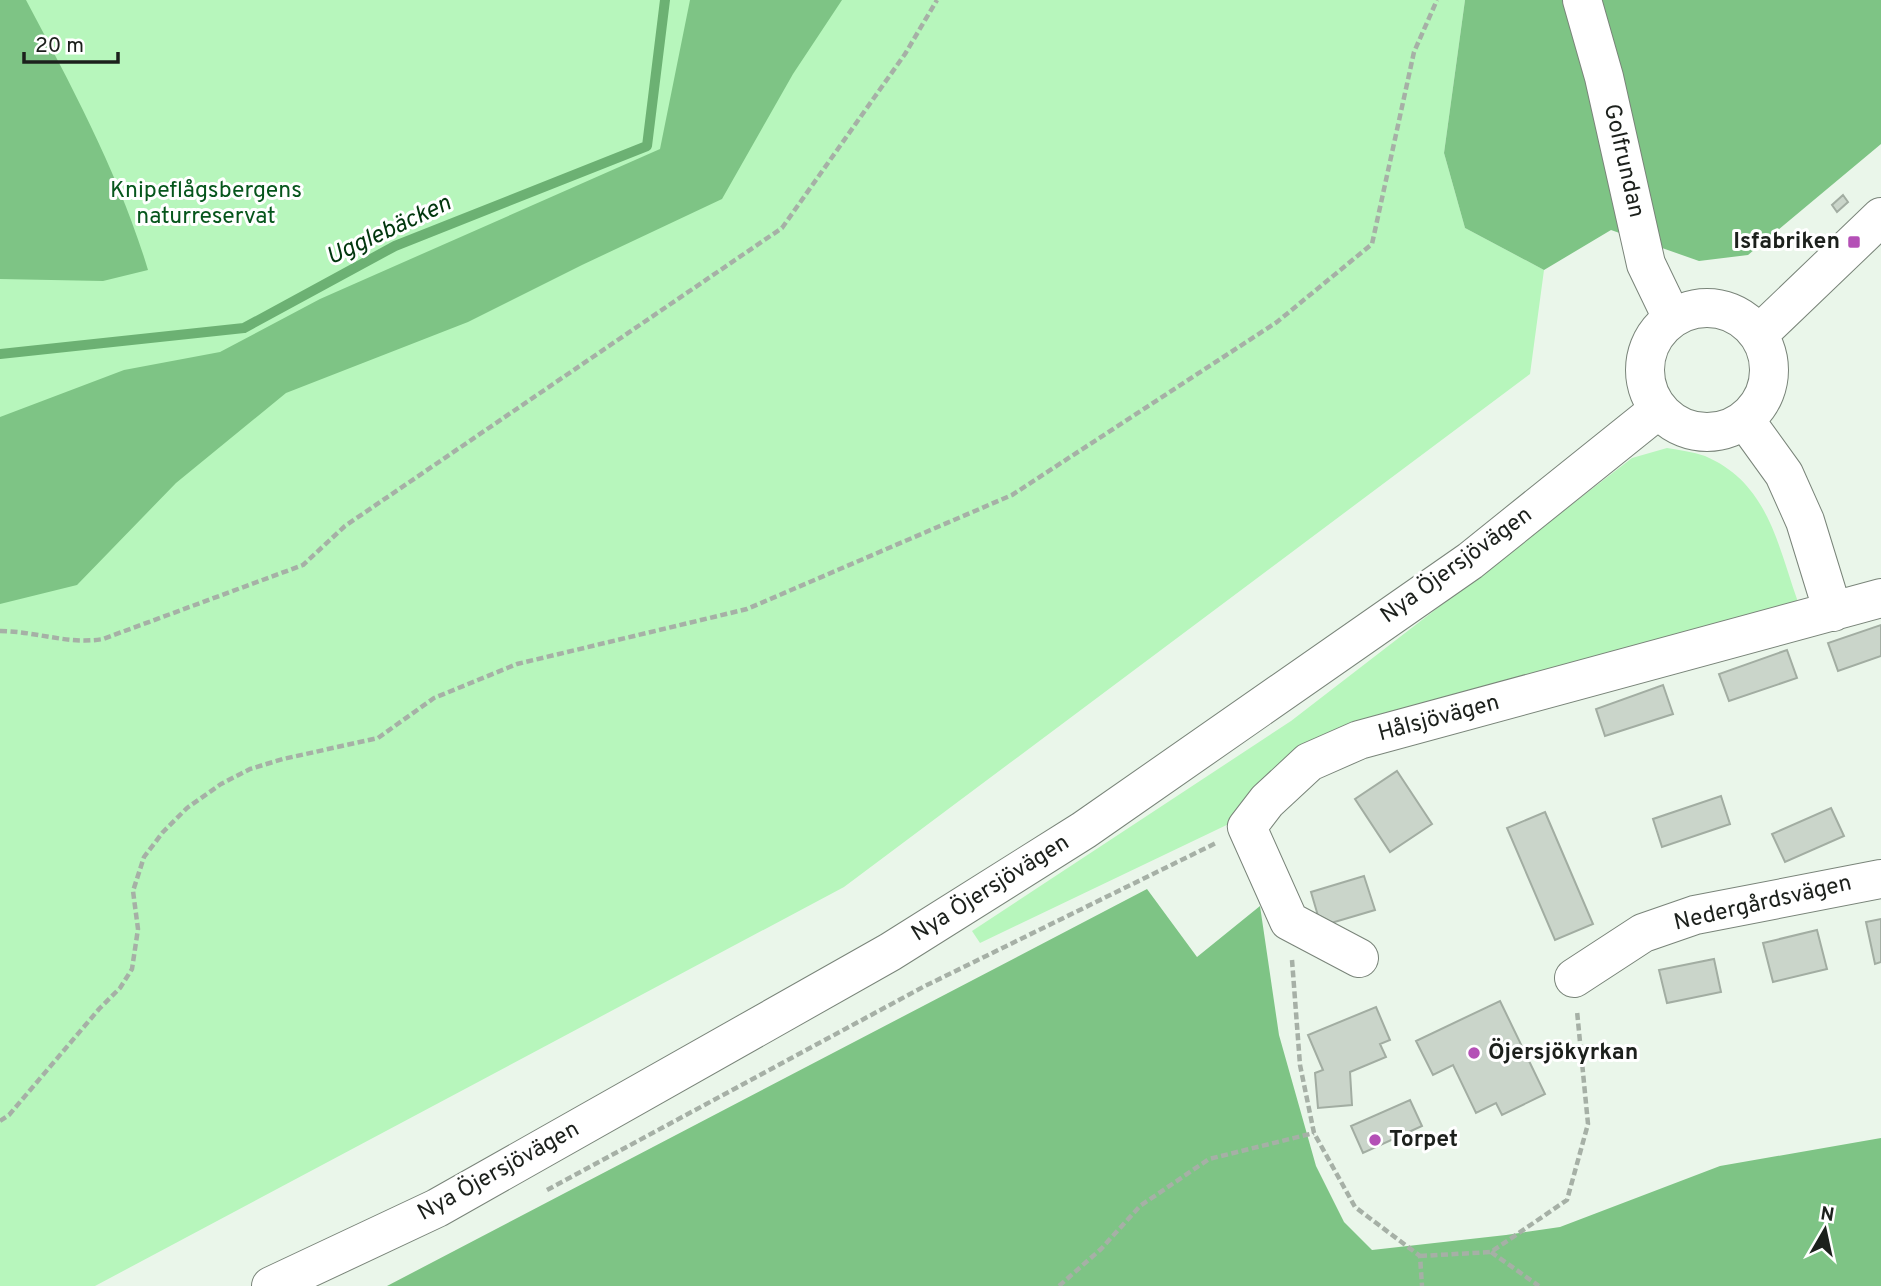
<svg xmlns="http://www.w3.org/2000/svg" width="1881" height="1286" font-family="Overpass,sans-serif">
<rect width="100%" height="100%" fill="#eaf6ea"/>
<path fill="#b7f6bc" d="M 0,0 L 1465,0 L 1444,153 L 1465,228 L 1544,270 L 1530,374 L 844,887 L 95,1286 L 0,1286 Z
M 1667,448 C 1679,450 1693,452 1705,456 C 1768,483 1777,543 1798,602 L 1334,732 L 1235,821 L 980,943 L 972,931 L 1291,721 L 1632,458 Z"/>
<path fill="#7ec485" d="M 0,0 L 26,0 C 72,87 120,176 148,270 L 103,281 L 0,279 Z
M 690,0 L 842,0 L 793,74 L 722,199 L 582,265 L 468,322 L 286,393 L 176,483 L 77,585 L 0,604 L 0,417 L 124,370 L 220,352 L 320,299 L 660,149 Z
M 1465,0 L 1881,0 L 1881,144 L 1748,255 L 1699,261 L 1611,230 L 1544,270 L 1465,228 L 1444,153 Z
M 1147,889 L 1197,957 L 1260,906 L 1279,1035 L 1316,1166 L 1344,1222 L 1372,1250 L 1506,1235 L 1560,1227 L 1720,1166 L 1881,1138 L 1881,1286 L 387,1286 Z"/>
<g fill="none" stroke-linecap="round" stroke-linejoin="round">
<path stroke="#6cb173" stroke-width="10" d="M 0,354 L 244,328 L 395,246 L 647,146 L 665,0"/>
</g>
<path fill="#cad5ca" stroke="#a2ada2" stroke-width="2" d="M 1843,195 L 1848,202 L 1837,212 L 1832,205 Z
M 1881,625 L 1881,656 L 1838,671 L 1828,643 Z
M 1787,650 L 1797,678 L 1729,701 L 1719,674 Z
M 1663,685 L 1673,714 L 1605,736 L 1596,709 Z
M 1397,771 L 1432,824 L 1390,852 L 1355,799 Z
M 1721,796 L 1730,824 L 1662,847 L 1653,819 Z
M 1831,808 L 1844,836 L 1785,862 L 1772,834 Z
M 1545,812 L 1593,924 L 1555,940 L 1507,828 Z
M 1364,876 L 1375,910 L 1321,926 L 1311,892 Z
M 1881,919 L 1881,962 L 1875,964 L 1866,922 Z
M 1817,930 L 1827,969 L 1773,982 L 1763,943 Z
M 1714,959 L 1721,992 L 1667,1003 L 1659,970 Z
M 1500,1001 L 1545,1094 L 1502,1115 L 1496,1103 L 1476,1113 L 1453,1065 L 1433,1075 L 1416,1041 Z
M 1376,1007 L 1390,1040 L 1380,1044 L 1386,1057 L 1350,1072 L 1352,1105 L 1318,1108 L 1315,1073 L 1323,1070 L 1308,1035 Z
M 1410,1100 L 1422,1126 L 1363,1153 L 1351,1126 Z"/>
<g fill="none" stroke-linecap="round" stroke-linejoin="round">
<defs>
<path id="minor" d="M 1582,0 L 1604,77 L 1646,264 L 1672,318
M1645 370a62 62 0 1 1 124 0a62 62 0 1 1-124 0Z
M 1759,334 L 1881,217
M 1745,420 L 1784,474 L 1805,521 L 1833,612
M 1359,958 L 1289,921 L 1247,827 L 1267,801 L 1309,762 L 1359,740 L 1881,598
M 1574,978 L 1643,933 L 1695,915 L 1881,879
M 271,1286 L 437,1208 L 890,952 L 1084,830 L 1470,561 L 1658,410"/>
</defs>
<use href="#minor" stroke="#798479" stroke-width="40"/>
<path stroke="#a6b0a6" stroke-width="4.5" stroke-dasharray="7 3.5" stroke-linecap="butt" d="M 0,631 C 35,631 68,645 103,639 L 303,565 L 345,526 L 782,228 L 905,54 L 937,0
M 1292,960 L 1300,1065 L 1314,1133 L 1355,1207 L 1420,1256 L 1422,1286
M 0,1121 L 9,1115 L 99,1009 L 120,988 L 132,969 L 138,929 L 133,891 L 144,857 L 163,832 L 187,808 L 221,784 L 250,769 L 283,759 L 378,738 L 434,698 L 517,664 L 747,609 L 1012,495 L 1277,322 L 1372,244 L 1414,52 L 1437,0
M 547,1190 L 923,987 L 1216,843
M 1491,1252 L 1539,1286
M 1420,1256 L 1491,1252 L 1567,1200 L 1588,1124 L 1577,1011
M 1059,1286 L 1101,1249 L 1140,1206 L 1209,1159 L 1314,1133"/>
<use href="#minor" stroke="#fff" stroke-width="38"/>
</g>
<g fill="#b450b6" stroke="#fff" stroke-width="2.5">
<rect x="1847" y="235" width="14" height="14" rx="3.5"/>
<circle cx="1474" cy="1053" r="7"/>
<circle cx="1375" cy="1140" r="7"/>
</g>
<g text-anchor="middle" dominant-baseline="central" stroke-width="6" stroke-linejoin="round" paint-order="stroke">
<g font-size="23" fill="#1c201c" stroke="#fff">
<text transform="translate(1623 161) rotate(77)">Golfrundan</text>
<text transform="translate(1457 566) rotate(-36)">Nya Öjersjövägen</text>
<text transform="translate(1439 719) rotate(-15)">Hålsjövägen</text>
<text transform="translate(991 889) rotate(-32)">Nya Öjersjövägen</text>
<text transform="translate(1763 904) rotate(-13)">Nedergårdsvägen</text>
<text transform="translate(499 1172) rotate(-29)">Nya Öjersjövägen</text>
</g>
<g font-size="23" fill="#06561c" stroke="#fff">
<text x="206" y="191">Knipeflågsbergens<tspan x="206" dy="26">naturreservat</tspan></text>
</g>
<g font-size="23" font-weight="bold" fill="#1c201c" stroke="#fff" text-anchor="start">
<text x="1840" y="242" text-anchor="end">Isfabriken</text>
<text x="1488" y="1053">Öjersjökyrkan</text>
<text x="1389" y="1140">Torpet</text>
</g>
<g font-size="24" font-style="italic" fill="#00360d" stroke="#fff">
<text transform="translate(389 231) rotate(-25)">Ugglebäcken</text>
</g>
</g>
<g transform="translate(1825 1230) rotate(9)" stroke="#ffffff" stroke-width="5" paint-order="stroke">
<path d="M0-5L12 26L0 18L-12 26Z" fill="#1c201c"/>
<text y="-10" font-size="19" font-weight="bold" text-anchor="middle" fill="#1c201c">N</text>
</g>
<path d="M24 52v10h94v-10" fill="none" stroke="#1c201c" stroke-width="3.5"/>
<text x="35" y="52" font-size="21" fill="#1c201c" stroke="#ffffff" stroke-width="5" paint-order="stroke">20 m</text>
</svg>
